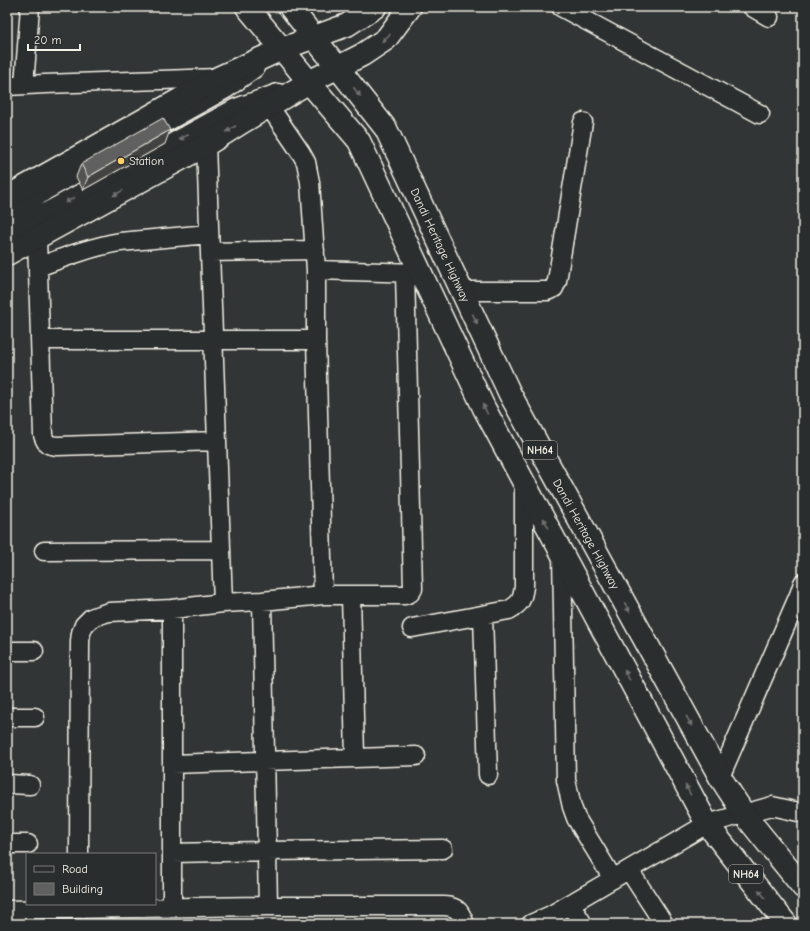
<svg xmlns="http://www.w3.org/2000/svg" width="810" height="931" font-family="'Comic Neue',sans-serif">
<rect width="100%" height="100%" fill="#323535"/>
<filter id="ink" filterUnits="userSpaceOnUse"><feTurbulence type="fractalNoise" baseFrequency=".025" numOctaves="2"/><feDisplacementMap in="SourceGraphic" scale="8" xChannelSelector="R" yChannelSelector="G"/><feConvolveMatrix kernelMatrix="1 2 1 2 8 2 1 2 1" color-interpolation-filters="sRGB"/></filter>
<g filter="url(#ink)">
<g fill="none" stroke-linecap="round" stroke-linejoin="round">
<defs>
<path id="minor" d="M 561,7 L 760,114
M 752,7 L 769,17
M 24,85 L 30,7
M 7,86 L 45,84 L 218,78
M 269,106 L 301,153 L 306,162 L 310,182 L 316,270 L 316,340 L 323,595
M 145,134 L 226,89 L 255,68
M 206,145 L 223,603
M 7,217 L 45,191 L 100,160
M 7,232 L 43,214 L 236,108 L 278,93
M 37,238 L 43,435 C 46,445 48,445 58,446 L 217,441
M 210,252 L 315,250
M 38,267 C 65,257 91,247 120,242 L 209,234
M 316,270 L 417,273
M 462,291 L 547,291 L 554,288 L 557,281 L 583,122
M 40,340 L 316,340
M 44,551 L 221,550
M 562,553 L 566,780 L 572,807 L 576,818 L 613,879
M 351,595 L 355,758
M 262,601 L 268,906
M 483,615 L 488,775
M 412,628 L 509,610 C 521,603 522,600 524,587 L 524,483
M 7,651 L 34,651
M 7,717 L 35,717
M 172,764 L 416,756
M 720,777 L 799,595 L 803,583
M 7,784 L 30,785
M 7,844 L 28,844
M 172,853 L 267,851 L 443,849
M 79,854 L 80,641 L 81,633 L 84,625 L 91,618 L 99,615 L 109,612 L 172,609 L 223,603 L 262,601 L 323,595 L 405,595 L 410,593 L 413,589 L 405,273
M 629,870 L 664,924
M 570,904 L 583,924
M 172,907 L 172,609
M 7,910 L 268,906 L 444,906 C 458,907 460,911 465,924
M 531,924 L 551,915 L 707,824 L 772,806 L 803,813"/>
<path id="major" d="M 247,7 L 282,49 L 309,82 L 359,141 L 484,408 L 707,824 L 786,924
M 290,7 L 386,129 L 510,394 L 720,777 L 744,814 L 803,887
M 7,197 L 218,78 L 282,49 L 347,25 L 375,7
M 7,254 L 206,145 L 244,121 L 309,82 L 362,55 L 386,39 L 410,7"/>
</defs>
<use href="#minor" stroke="#f4f1e8" stroke-width="21"/>
<use href="#major" stroke="#f4f1e8" stroke-width="25"/>
<use href="#minor" stroke="#2a2d2e" stroke-width="18"/>
<use href="#major" stroke="#2a2d2e" stroke-width="22"/>
</g>
<path fill="#525352" stroke="#f4f1e8" d="M 165,144 L 83,190 L 76,177 L 81,164 Z"/>
<path fill="#424342" stroke="#f4f1e8" d="M 170,130 L 165,144 L 83,190 L 88,177 Z"/>
<path fill="#5f605f" stroke="#f4f1e8" d="M 163,118 L 170,130 L 88,177 L 81,164 Z"/>
<defs><path id="oneway-solid" d="M-6-.8H1V-3.2L6.5 0L1 3.2V.8H-6Z"/></defs>
<g fill="#71726f">
<use href="#oneway-solid" transform="translate(386 38) rotate(136)"/>
<use href="#oneway-solid" transform="translate(357 92) rotate(52)"/>
<use href="#oneway-solid" transform="translate(231 129) rotate(147)"/>
<use href="#oneway-solid" transform="translate(184 137) rotate(151)"/>
<use href="#oneway-solid" transform="translate(118 193) rotate(151)"/>
<use href="#oneway-solid" transform="translate(70 200) rotate(151)"/>
<use href="#oneway-solid" transform="translate(475 319) rotate(65)"/>
<use href="#oneway-solid" transform="translate(485 409) rotate(-117)"/>
<use href="#oneway-solid" transform="translate(546 523) rotate(-118)"/>
<use href="#oneway-solid" transform="translate(627 607) rotate(61)"/>
<use href="#oneway-solid" transform="translate(627 675) rotate(-118)"/>
<use href="#oneway-solid" transform="translate(689 721) rotate(61)"/>
<use href="#oneway-solid" transform="translate(688 790) rotate(-118)"/>
<use href="#oneway-solid" transform="translate(762 894) rotate(-129)"/>
</g>
</g>
<circle fill="#ffd166" stroke="#2a2d2e" stroke-width="1.5" cx="121" cy="161" r="4"/>
<g text-anchor="middle" dominant-baseline="central" stroke-width="3" stroke-linejoin="round" paint-order="stroke">
<g fill="#2a2d2e" stroke="#b7b6b0" stroke-width="1">
<rect x="523" y="441" width="34" height="18" rx="3"/>
<rect x="729" y="865" width="34" height="18" rx="3"/>
</g>
<g font-size="11" font-weight="bold" fill="#f4f1e8">
<text x="540" y="450">NH64</text>
<text x="746" y="874">NH64</text>
</g>
<g font-size="12" fill="#f4f1e8" stroke="#2a2d2e" text-anchor="start">
<text x="129" y="161">Station</text>
</g>
<g font-size="12" fill="#f4f1e8" stroke="#2a2d2e">
<text transform="translate(440 245) rotate(65)">Dandi Heritage Highway</text>
<text transform="translate(586 534) rotate(61)">Dandi Heritage Highway</text>
</g>
</g>
<rect width="810" height="931" fill="none" stroke="#2a2d2e" stroke-width="24"/>
<rect x="12" y="12" width="786" height="907" fill="none" stroke="#f4f1e8" stroke-width="1.5" filter="url(#ink)"/>
<rect x="26" y="853" width="130" height="52" fill="#2a2d2e" stroke="#7b7b78"/>
<rect x="34" y="866" width="20" height="6" fill="#2a2d2e" stroke="#7b7b78"/>
<text x="62" y="873" font-size="12" fill="#f4f1e8">Road</text>
<rect x="34" y="883" width="20" height="12" fill="#5f605f" stroke="#7b7b78"/>
<text x="62" y="893" font-size="12" fill="#f4f1e8">Building</text>
<path d="M28 44v6h52v-6" fill="none" stroke="#f4f1e8" stroke-width="2"/>
<text x="34" y="44" font-size="12" fill="#f4f1e8" stroke="#2a2d2e" stroke-width="3" paint-order="stroke">20 m</text>
</svg>
